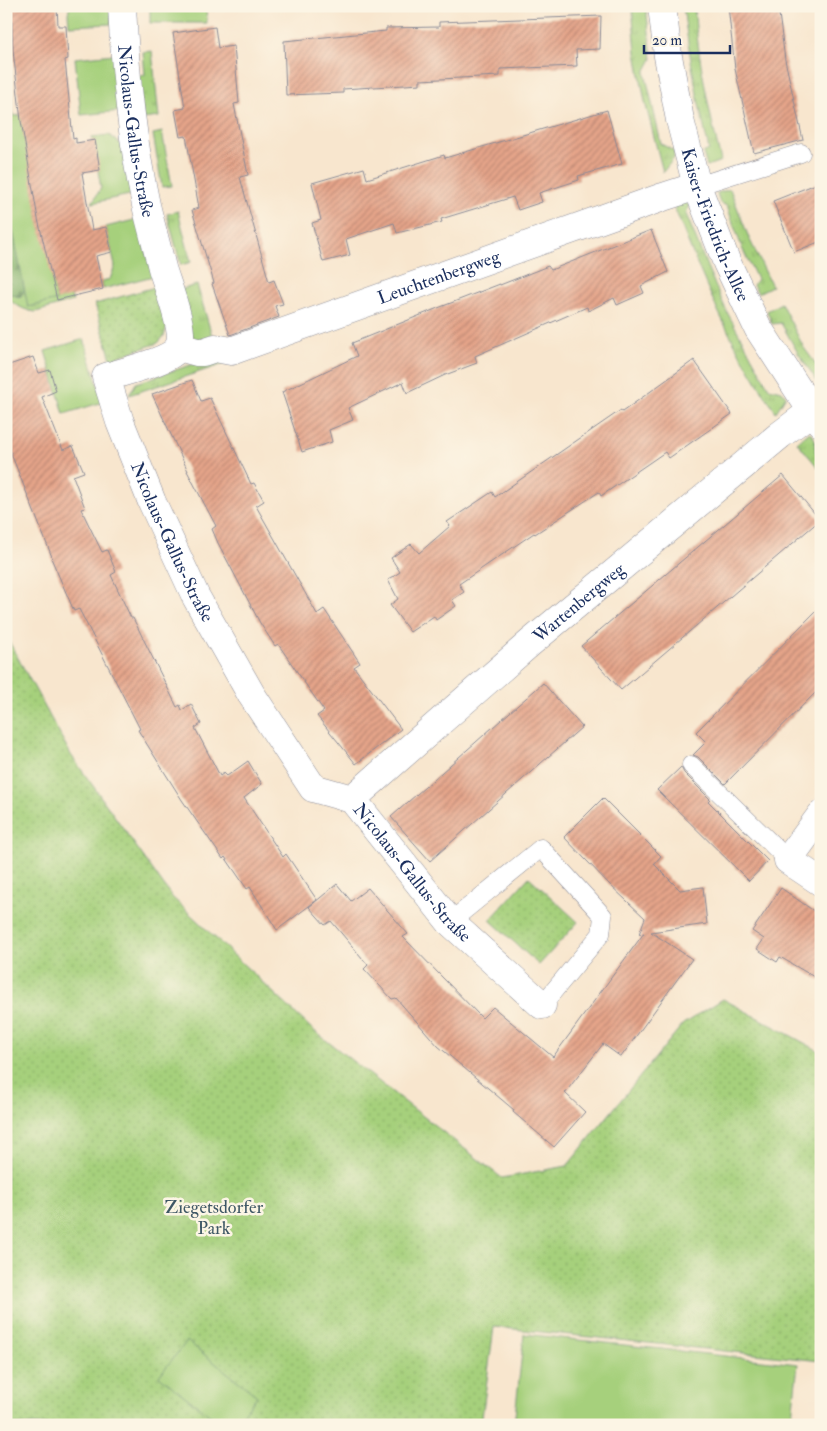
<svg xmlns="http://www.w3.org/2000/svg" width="827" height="1431" font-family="'IM FELL Double Pica',serif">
<defs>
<pattern id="grass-tufts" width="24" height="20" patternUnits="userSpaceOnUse" patternTransform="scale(1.25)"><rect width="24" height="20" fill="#a6d07b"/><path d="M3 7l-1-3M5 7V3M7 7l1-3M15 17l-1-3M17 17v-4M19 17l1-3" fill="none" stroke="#8eb36d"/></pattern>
<pattern id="forest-firs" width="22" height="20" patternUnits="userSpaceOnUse" patternTransform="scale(1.25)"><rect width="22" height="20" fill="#84b26b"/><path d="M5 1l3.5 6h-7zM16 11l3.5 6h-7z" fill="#6b915b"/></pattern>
<pattern id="park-dots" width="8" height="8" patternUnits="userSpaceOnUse" patternTransform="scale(1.25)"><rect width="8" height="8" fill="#a6d07b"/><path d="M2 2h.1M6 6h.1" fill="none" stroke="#8eb36d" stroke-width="1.8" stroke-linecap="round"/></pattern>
<pattern id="building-hatch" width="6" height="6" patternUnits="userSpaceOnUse" patternTransform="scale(1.25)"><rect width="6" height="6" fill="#e5a489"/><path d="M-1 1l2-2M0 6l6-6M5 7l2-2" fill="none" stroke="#b98673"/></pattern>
</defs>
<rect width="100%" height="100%" fill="#fcf5e5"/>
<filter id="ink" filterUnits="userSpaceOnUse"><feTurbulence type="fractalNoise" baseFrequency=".02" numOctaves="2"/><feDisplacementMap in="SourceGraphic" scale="10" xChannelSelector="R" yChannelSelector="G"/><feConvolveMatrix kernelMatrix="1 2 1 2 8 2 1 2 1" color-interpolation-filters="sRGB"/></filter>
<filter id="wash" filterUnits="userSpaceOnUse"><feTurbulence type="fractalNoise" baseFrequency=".0096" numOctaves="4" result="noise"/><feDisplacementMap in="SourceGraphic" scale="20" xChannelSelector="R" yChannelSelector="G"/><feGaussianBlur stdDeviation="1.12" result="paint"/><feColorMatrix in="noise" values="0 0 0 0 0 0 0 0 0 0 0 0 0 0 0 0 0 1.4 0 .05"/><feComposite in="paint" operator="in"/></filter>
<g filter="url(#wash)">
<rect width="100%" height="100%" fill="#f8e6ce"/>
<path fill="url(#grass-tufts)" stroke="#60806c" d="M 632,6 L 646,6 L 652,59 L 645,72 L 661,144 L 674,151 L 674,158 L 663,172 L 645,102 L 636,53 Z
M 683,6 L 694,6 C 698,59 709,110 721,161 L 707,166 L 703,153 L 709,150 C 698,102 689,55 683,6 Z
M 152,51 L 159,117 L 143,119 L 138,76 L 145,75 L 143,52 Z
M 162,132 L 172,186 L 162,187 L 153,134 Z
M 730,189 L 749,238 L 772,286 L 758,293 L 753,285 L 757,279 L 742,248 L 727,206 L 720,203 L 717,193 Z
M 6,195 L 10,219 L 71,296 L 73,301 L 36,312 C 24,311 15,304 6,298 Z
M 690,201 L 686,214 L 708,269 L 727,312 L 769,388 L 782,391 L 786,396 L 776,412 C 768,400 760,388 753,376 C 720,322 696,263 673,204 Z
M 178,211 L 191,262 L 181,265 L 167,214 Z
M 197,285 L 213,339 L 198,340 L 192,336 L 179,290 Z
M 781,303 L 804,348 L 821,371 L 820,399 L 815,392 L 819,384 L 798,353 L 781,323 L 772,324 L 767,311 Z
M 215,357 L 227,363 L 129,395 L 136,383 Z
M 810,432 L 815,439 L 815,452 L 821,459 L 821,471 L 797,442 Z"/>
<path fill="url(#forest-firs)" stroke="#507064" d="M 6,195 L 25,289 L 20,297 L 6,293 Z"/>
<path fill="url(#park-dots)" stroke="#60806c" d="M 155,287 L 167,326 L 164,336 L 158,343 L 111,359 L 95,304 Z
M 6,636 L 71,755 L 172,897 L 313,1030 L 502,1178 L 567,1166 L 683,1024 L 723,999 L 821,1052 L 821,1361 L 494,1327 L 481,1425 L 6,1425 Z
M 529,877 L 578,922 L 539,965 L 490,920 Z"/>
<path fill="#a6d07b" stroke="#60806c" d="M 6,6 L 11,6 L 12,29 L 22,54 L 7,57 L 13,116 L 21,115 L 57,300 L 28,307 L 6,195 Z
M 70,6 L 111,6 L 111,24 L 69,26 L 68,13 Z
M 150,6 L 206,6 L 207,23 L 150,23 Z
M 114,54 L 121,111 L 81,115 L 75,58 Z
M 109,135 L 125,147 L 134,194 L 92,203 L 101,188 L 92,137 Z
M 138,219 L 153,276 L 103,289 L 102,281 L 110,279 L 115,266 L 106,227 Z
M 84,339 L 103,402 L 64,414 L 45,351 Z
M 524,1334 L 798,1364 L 791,1425 L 514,1425 Z
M 187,1341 L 257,1396 L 235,1425 L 222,1425 L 159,1376 Z"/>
<g id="blocks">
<path fill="url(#building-hatch)" d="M 11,6 L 57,6 L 58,26 L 66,26 L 68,59 L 65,60 L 73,139 L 76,138 L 76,143 L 95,140 L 100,170 L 82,173 L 92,230 L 106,227 L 112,252 L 96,256 L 103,289 L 57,300 L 38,219 L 21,121 L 13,50 Z
M 728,6 L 778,6 L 785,60 L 803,140 L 754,153 L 735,69 Z
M 601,16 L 600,49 L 576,50 L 577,66 L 500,69 L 500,76 L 420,80 L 420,84 L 343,89 L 343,93 L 286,95 L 284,41 L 386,31 L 386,28 L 439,27 L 439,22 Z
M 215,27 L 218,48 L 234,46 L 239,103 L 234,104 L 248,175 L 240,177 L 269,282 L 274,280 L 283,304 L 275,306 L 279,317 L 230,335 L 212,284 L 214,283 L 192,210 L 199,208 L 186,136 L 180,137 L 175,110 L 185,108 L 173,33 Z
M 607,110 L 622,164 L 578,176 L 579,180 L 539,193 L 542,202 L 518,210 L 513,197 L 441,219 L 442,222 L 397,233 L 394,223 L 346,239 L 350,255 L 323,262 L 312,223 L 321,220 L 312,183 L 364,168 L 367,179 L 444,155 L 445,158 Z
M 821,182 L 821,241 L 794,252 L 773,201 Z
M 651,230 L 668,272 L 641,286 L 644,293 L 617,305 L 614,298 L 588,311 L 587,307 L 475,356 L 477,363 L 445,375 L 407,393 L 403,382 L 348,408 L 353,420 L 329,430 L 332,442 L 302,452 L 282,392 L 357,356 L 352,343 L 438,308 L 500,284 L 500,285 L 548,266 L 551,270 Z
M 33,357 L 39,373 L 50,370 L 56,391 L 42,397 L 63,450 L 73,446 L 84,472 L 73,476 L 85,508 L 81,509 L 102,552 L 107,550 L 116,572 L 111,575 L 131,618 L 133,618 L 177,707 L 180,705 L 182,710 L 191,704 L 201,724 L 195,728 L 220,776 L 224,773 L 227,776 L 248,761 L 262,784 L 244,798 L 283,857 L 286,854 L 317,900 L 277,930 L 250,887 L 247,889 L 225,857 L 223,859 L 182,800 L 138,730 L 140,729 L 79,609 L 74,611 L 51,558 L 52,557 L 12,456 L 6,435 L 6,366 Z
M 694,360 L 732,414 L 669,458 L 665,452 L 601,496 L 599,492 L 535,534 L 534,533 L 459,584 L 464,592 L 452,600 L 456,606 L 436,620 L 434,616 L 410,632 L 390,605 L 398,599 L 388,580 L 400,572 L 391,558 L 411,544 L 419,553 L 450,526 L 447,522 L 492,492 L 495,497 L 621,410 L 622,412 Z
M 192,380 L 201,401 L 210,398 L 251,484 L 254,483 L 264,501 L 256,506 L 317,614 L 324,609 L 360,663 L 354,667 L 401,729 L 356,764 L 317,716 L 324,711 L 278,644 L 275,646 L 260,623 L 218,543 L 212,529 L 216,526 L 187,471 L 188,471 L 152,394 Z
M 783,475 L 820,520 L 621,690 L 581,646 Z
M 821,606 L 821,687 L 725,784 L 698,757 L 693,755 L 706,742 L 696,732 Z
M 543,683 L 582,727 L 430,861 L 391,817 Z
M 681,767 L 684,773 L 710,799 L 708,801 L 768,861 L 749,881 L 657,790 Z
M 603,798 L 661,856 L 654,864 L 680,890 L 703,887 L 707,924 L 651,932 L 692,959 L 621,1057 L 603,1044 L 565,1093 L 585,1112 L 554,1147 L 513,1112 L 514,1110 L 438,1046 L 396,998 L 392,999 L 364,969 L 368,965 L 331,921 L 325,925 L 309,907 L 337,884 L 351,901 L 368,888 L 408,934 L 403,937 L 482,1018 L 493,1007 L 553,1057 L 644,933 L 639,934 L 645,918 L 609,884 L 564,837 Z
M 781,888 L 821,916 L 821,981 L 780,957 L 777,962 L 757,949 L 764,939 L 752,931 Z"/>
</g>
</g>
<g filter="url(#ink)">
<use href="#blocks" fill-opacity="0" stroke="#8a8a96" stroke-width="1"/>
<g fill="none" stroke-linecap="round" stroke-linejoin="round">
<defs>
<path id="service" d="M 697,186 L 801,153
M 691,765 L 788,860
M 450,922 L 541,848 L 603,916 L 601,934 L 542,1005"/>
<g id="minor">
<path id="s1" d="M 122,6 C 125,73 132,140 146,205 C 151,226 157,247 162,268 C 167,285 187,334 178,348 C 170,361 122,372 106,377 L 120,422 L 152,502 L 196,597 L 251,694 L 313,788 L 352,799 L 450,922 L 542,1005"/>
<path id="s2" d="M 662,6 L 668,56 L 680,120 L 697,186 L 727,263 L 758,328 L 812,411 L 821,423"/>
<path id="s3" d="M 179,347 L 197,352 L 203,352 L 215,348 L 231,351 L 663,197 L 697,186"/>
<path id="s4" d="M 352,799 L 530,643 L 780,435 L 812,411"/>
<path d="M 821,815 L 788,860 L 821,882"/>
</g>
</defs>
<use href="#service" stroke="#8a8a96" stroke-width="19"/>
<use href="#minor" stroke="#8a8a96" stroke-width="29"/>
<use href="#service" stroke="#fff" stroke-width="18"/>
<use href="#minor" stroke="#fff" stroke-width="28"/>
</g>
</g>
<g text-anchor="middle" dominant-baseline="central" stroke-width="5" stroke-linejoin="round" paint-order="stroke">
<g font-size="18" fill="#1b2f5e" stroke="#fcf5e5">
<text stroke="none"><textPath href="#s1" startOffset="126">Nicolaus-Gallus-Straße</textPath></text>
<text stroke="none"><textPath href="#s2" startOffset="226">Kaiser-Friedrich-Allee</textPath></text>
<text stroke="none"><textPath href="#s3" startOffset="274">Leuchtenbergweg</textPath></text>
<text stroke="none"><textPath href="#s1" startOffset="605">Nicolaus-Gallus-Straße</textPath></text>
<text stroke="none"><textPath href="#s4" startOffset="300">Wartenbergweg</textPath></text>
<text stroke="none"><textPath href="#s1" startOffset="1025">Nicolaus-Gallus-Straße</textPath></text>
</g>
<g font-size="18" fill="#3e5765" stroke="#fcf5e5">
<text x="214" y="1207">Ziegetsdorfer<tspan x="214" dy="21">Park</tspan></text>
</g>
</g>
<rect width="827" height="1431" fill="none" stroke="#fcf5e5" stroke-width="25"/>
<path d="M644 45v8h86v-8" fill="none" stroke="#1b2f5e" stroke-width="2.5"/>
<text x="652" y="45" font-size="15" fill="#1b2f5e" stroke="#fcf5e5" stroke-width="4" paint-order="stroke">20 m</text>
</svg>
